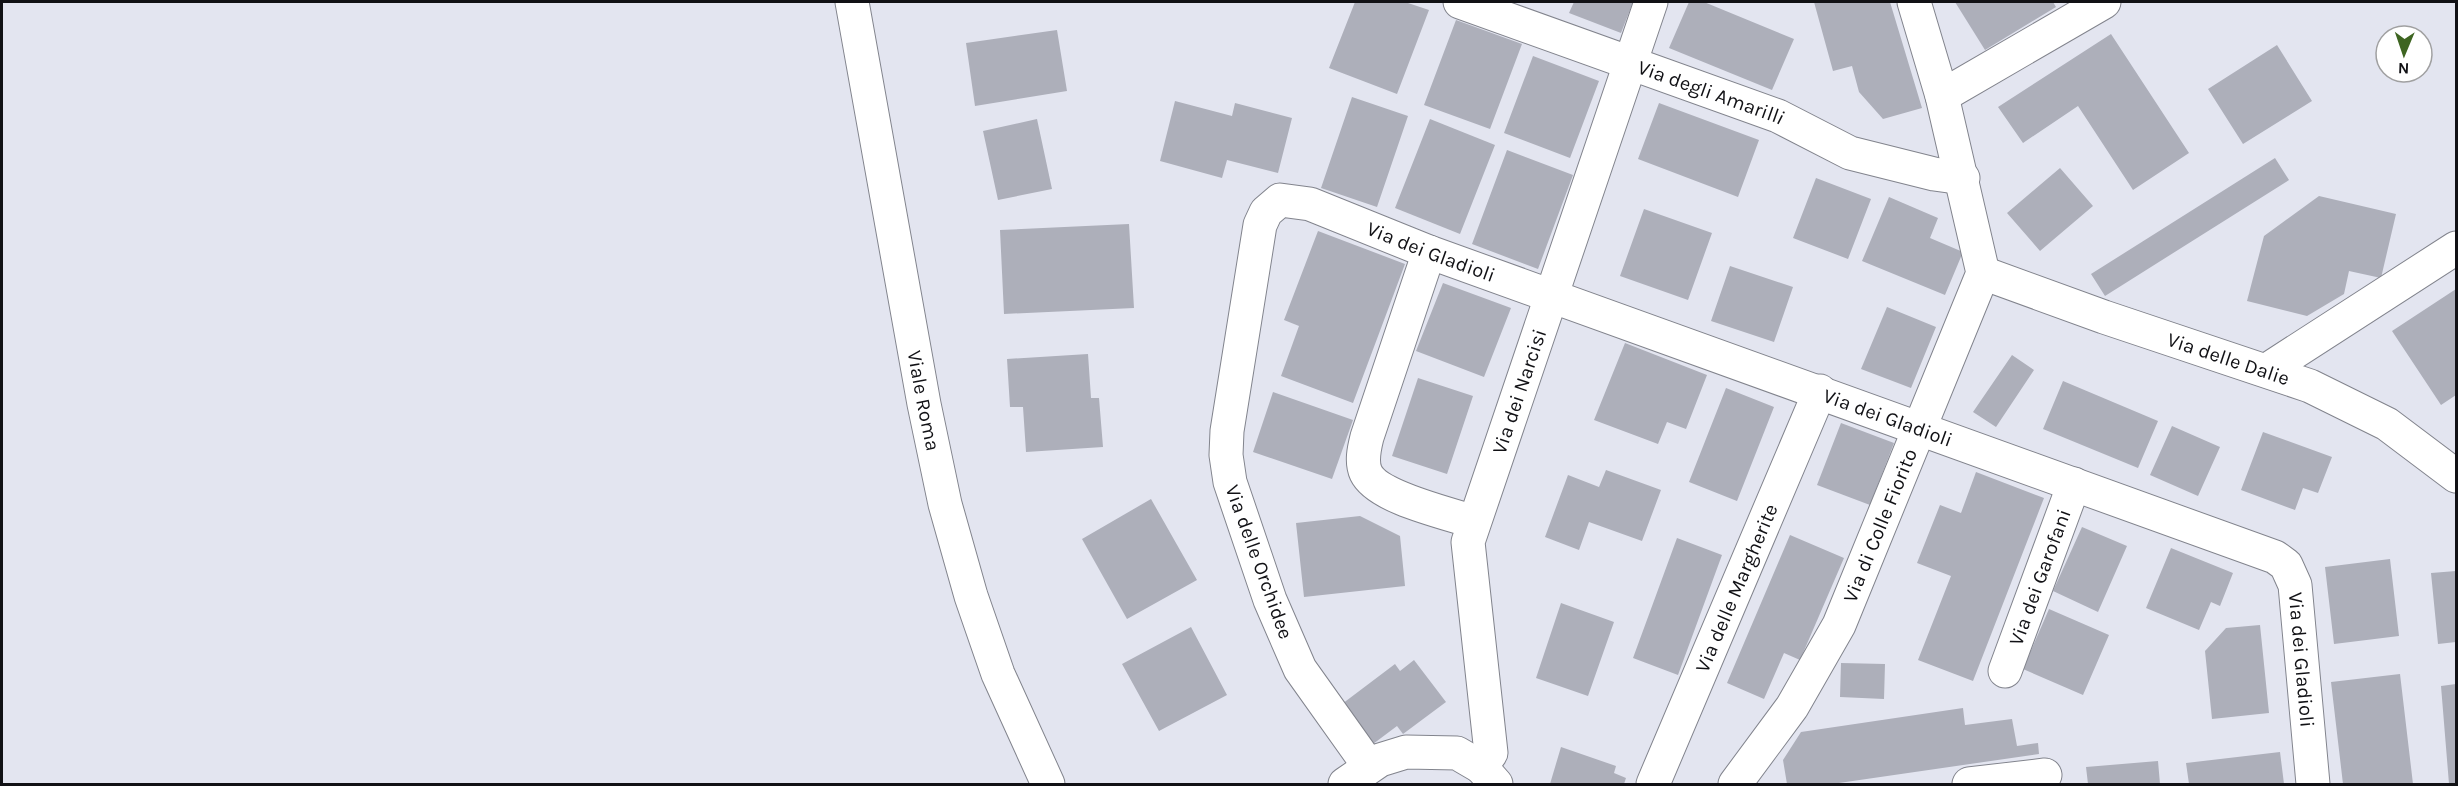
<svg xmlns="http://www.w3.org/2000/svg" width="2458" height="786" font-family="Karla,sans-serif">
<rect width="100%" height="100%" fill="#e3e5f0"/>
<path fill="#adafba" d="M 1355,2 L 1405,2 L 1429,10 L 1397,94 L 1329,68 Z
M 1574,2 L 1633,2 L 1621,33 L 1569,13 Z
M 1689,2 L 1704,2 L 1794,39 L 1772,90 L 1669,48 Z
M 1814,2 L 1890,2 L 1922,108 L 1883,119 L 1859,92 L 1852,66 L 1833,71 Z
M 1955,2 L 2053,2 L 2056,7 L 1985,50 Z
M 1456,20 L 1522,44 L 1490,129 L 1424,105 Z
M 1057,30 L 1067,91 L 975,106 L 966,43 Z
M 2111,34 L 2189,153 L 2133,190 L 2078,106 L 2023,143 L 1998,107 Z
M 2277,45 L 2312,101 L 2243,144 L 2208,89 Z
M 1533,56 L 1599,81 L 1570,158 L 1504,133 Z
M 1352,97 L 1408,116 L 1377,207 L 1321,188 Z
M 1175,101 L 1232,116 L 1235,103 L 1292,118 L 1278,173 L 1227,160 L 1222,178 L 1160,161 Z
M 1659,103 L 1759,140 L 1738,197 L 1638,159 Z
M 1037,119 L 1052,189 L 998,200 L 983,131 Z
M 1430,119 L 1495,145 L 1460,234 L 1395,208 Z
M 1507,150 L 1573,175 L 1538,269 L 1472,244 Z
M 2275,158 L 2289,180 L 2105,296 L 2091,274 Z
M 2060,168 L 2093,206 L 2040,251 L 2007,213 Z
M 1816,178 L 1871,199 L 1848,259 L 1793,238 Z
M 2319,196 L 2396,214 L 2381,278 L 2349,271 L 2344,294 L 2307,316 L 2247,301 L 2264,236 Z
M 1889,197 L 1938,218 L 1930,238 L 1963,252 L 1945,295 L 1862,261 Z
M 1644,209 L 1712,233 L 1688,300 L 1620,276 Z
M 1129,224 L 1134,308 L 1004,314 L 1000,230 Z
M 1318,231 L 1405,264 L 1353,403 L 1281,376 L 1299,326 L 1284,320 Z
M 1730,266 L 1793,287 L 1774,342 L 1711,321 Z
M 1443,283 L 1511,308 L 1484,377 L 1416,351 Z
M 2456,289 L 2456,395 L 2441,405 L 2392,331 Z
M 1887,307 L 1936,327 L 1911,388 L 1861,369 Z
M 1625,343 L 1707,375 L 1686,429 L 1667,422 L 1658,444 L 1594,420 Z
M 1088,354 L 1091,398 L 1099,398 L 1103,447 L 1026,452 L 1023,407 L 1010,407 L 1007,359 Z
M 2012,355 L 2034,370 L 1996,427 L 1973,412 Z
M 1418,378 L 1473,396 L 1447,474 L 1392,456 Z
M 2063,381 L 2158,421 L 2138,468 L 2043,429 Z
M 1726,388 L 1774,407 L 1737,501 L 1689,482 Z
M 1273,392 L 1353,420 L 1332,479 L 1253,452 Z
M 1841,423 L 1894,443 L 1870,505 L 1817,485 Z
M 2172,426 L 2220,447 L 2198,496 L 2150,475 Z
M 2263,432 L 2332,457 L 2318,493 L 2303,488 L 2295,510 L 2241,490 Z
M 1606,470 L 1661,490 L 1642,541 L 1589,522 L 1579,550 L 1545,537 L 1568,475 L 1599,487 Z
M 1976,472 L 2044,498 L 1973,681 L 1918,660 L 1951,576 L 1917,563 L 1940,505 L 1961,513 Z
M 1151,499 L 1197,580 L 1127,619 L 1082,539 Z
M 1360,516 L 1400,536 L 1405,586 L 1304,597 L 1296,523 Z
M 2082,527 L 2127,546 L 2098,612 L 2053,591 Z
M 1790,535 L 1844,558 L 1800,660 L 1784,653 L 1764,699 L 1727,683 Z
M 1677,538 L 1722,555 L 1678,675 L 1633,658 Z
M 2171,548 L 2233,573 L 2220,606 L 2211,602 L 2199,630 L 2146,608 Z
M 2390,559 L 2399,636 L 2334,644 L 2325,567 Z
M 2456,571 L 2456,642 L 2438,644 L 2431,573 Z
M 1561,603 L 1614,622 L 1588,696 L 1536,678 Z
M 2049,609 L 2109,635 L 2083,695 L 2023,669 Z
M 2260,625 L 2269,713 L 2212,719 L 2205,651 L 2226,628 Z
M 1191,627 L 1227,695 L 1159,731 L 1122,664 Z
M 1414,660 L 1446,702 L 1403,734 L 1397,726 L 1373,744 L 1342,704 L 1395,664 L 1400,671 Z
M 1841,663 L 1885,664 L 1884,699 L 1840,697 Z
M 2400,674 L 2413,784 L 2343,784 L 2331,682 Z
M 2456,684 L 2456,784 L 2449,784 L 2441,686 Z
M 1963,708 L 1965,725 L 2012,719 L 2017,746 L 2038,743 L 2039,754 L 1832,784 L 1787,784 L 1783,760 L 1801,732 Z
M 1561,747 L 1616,766 L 1614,773 L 1626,778 L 1624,784 L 1550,784 Z
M 2280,752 L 2284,784 L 2189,784 L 2186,763 Z
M 2158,761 L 2160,784 L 2088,784 L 2086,767 Z"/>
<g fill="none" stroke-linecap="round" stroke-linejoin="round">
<defs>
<g id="minor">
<path id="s1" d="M 1460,2 L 1778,116 L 1850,153 L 1934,174 L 1963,178"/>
<path d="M 1942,96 L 2104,2"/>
<path d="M 1429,252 L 1367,437 C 1364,449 1361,462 1366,473 C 1378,498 1448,513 1474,522"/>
<path id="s2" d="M 1983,273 L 2104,317 L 2310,386 L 2387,424 L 2456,476"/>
<path d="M 2267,370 L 2456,248"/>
<path id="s3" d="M 2005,671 L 2074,484"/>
<path id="s4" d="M 1369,766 L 1300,669 L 1270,600 L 1230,482 L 1226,455 L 1227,431 L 1260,225 L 1266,212 L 1280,200 L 1310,204 L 1429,252 L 2275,557 L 2286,565 L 2295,585 L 2313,784"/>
<path d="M 1345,784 L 1380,760 L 1406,752 L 1457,753 L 1481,767"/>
<path id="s5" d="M 1496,784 L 1481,767 L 1491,753 L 1468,542 L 1651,2"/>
<path id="s6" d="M 1653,784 L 1820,391"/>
<path id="s7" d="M 1735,784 L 1792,707 L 1839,625 L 1983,273 L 1942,96 L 1914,2"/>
<path d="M 1969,784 L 2045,775"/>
</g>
<g id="tertiary">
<path id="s8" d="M 852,2 L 924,404 L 945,504 L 971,596 L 998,674 L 1048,784"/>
</g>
</defs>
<use href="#minor" stroke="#82848d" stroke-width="35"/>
<use href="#tertiary" stroke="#82848d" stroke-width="35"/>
<use href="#minor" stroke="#fff" stroke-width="33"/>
<use href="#tertiary" stroke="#fff" stroke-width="33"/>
</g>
<g text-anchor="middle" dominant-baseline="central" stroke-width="6" stroke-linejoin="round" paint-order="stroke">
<g font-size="20" fill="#111115" stroke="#fff">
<text stroke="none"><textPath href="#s1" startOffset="267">Via degli Amarilli</textPath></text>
<text stroke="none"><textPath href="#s4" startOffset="772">Via dei Gladioli</textPath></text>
<text stroke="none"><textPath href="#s2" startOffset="260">Via delle Dalie</textPath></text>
<text stroke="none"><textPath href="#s5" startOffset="411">Via dei Narcisi</textPath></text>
<text stroke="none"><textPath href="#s8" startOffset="405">Viale Roma</textPath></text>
<text stroke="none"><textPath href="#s4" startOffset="1258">Via dei Gladioli</textPath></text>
<text stroke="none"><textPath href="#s7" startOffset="298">Via di Colle Fiorito</textPath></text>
<text transform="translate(1259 562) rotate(70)">Via delle Orchidee</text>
<text stroke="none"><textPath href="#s3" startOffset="100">Via dei Garofani</textPath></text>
<text stroke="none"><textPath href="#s6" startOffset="213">Via delle Margherite</textPath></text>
<text stroke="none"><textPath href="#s4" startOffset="1780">Via dei Gladioli</textPath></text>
</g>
</g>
<rect width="2458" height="786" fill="none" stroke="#111115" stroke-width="6"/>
<g transform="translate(2404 54) rotate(182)"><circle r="28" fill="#ffffff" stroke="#a0a0a1" stroke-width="1.5"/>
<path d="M0-4.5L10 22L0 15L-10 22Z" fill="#3e6521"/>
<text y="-9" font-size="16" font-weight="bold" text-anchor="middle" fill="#111115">N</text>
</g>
</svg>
